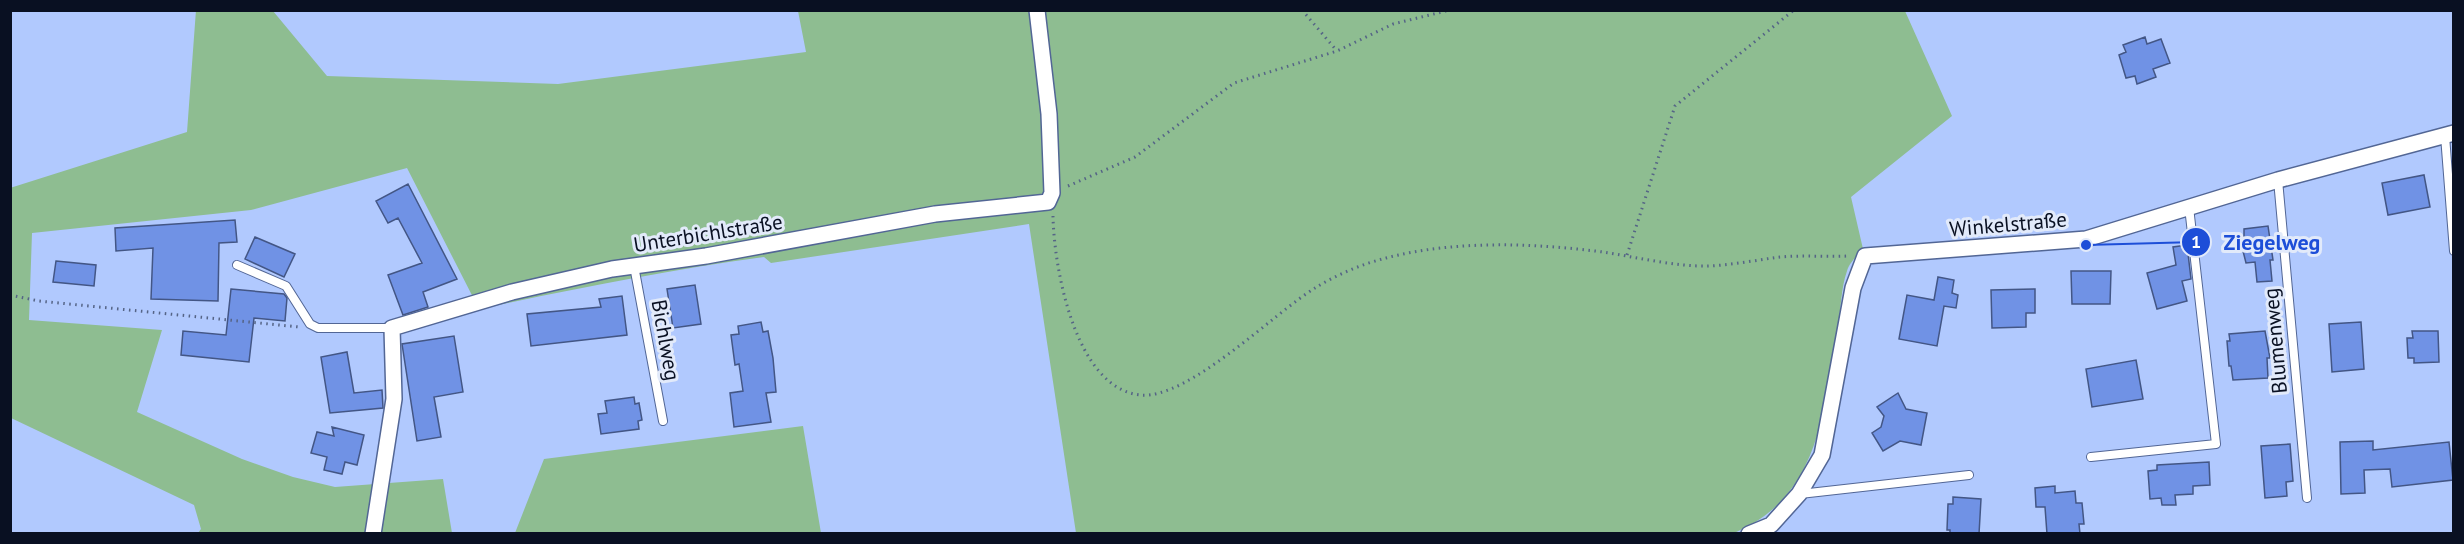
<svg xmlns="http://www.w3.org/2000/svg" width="2464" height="544" font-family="'PT Sans',sans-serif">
<rect width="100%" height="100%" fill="#b1c9fe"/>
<path fill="#8ebd91" d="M 196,10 L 273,11 L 327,76 L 558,84 L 806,52 L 798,11 L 1905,11 L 1952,116 L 1851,197 L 1863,249 C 1858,255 1849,263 1847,271 C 1841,288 1841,308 1838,326 C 1825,408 1820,500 1731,534 L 1076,533 L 1029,224 L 771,263 L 764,257 C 668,270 574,289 479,309 L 407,168 L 251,210 L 32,233 L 29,320 L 162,330 L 137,412 L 242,459 L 293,477 L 335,487 L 443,479 L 452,533 L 198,533 L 201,529 L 194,505 L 11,418 L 10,188 L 187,132 Z
M 803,426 L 821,533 L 515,533 L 544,459 Z"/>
<path fill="#7092e5" stroke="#435685" stroke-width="1.5" d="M 2145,37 L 2147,44 L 2161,39 L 2170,63 L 2153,69 L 2156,77 L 2137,84 L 2135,76 L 2126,78 L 2119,55 L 2126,52 L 2123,45 Z
M 2424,175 L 2430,207 L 2388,215 L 2382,183 Z
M 408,184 L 457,279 L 423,292 L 428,307 L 403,315 L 388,275 L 422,263 L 398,218 L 388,223 L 376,201 Z
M 235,220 L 237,242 L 219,243 L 218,301 L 151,299 L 153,248 L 116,251 L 115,228 Z
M 2268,226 L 2273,260 L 2270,260 L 2272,281 L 2257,282 L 2255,262 L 2246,263 L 2241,243 L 2244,238 L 2244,229 Z
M 255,237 L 295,254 L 284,277 L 245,259 Z
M 2187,245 L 2191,279 L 2182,281 L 2187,301 L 2157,309 L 2147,273 L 2176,265 L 2173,247 Z
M 56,261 L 96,265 L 94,286 L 53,282 Z
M 2071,271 L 2111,271 L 2110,304 L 2072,304 Z
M 1938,277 L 1954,280 L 1952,293 L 1958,295 L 1956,308 L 1944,306 L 1937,346 L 1899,339 L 1907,295 L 1934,300 Z
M 695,285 L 701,324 L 673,328 L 667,289 Z
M 231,289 L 284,294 L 287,298 L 285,321 L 254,318 L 249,362 L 181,355 L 183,331 L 226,335 Z
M 2035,289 L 2035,313 L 2026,313 L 2026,327 L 1992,328 L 1991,290 Z
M 622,296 L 627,335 L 531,346 L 527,314 L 601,307 L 599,299 Z
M 761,322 L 763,332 L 768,331 L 773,358 L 776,392 L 766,393 L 771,422 L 734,427 L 730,393 L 743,391 L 739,364 L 735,365 L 731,335 L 739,334 L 738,326 Z
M 2361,322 L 2364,369 L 2332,372 L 2329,324 Z
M 2265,331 L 2270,358 L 2267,358 L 2268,378 L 2233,380 L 2231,366 L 2229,366 L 2227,341 L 2230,341 L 2229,334 Z
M 2412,331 L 2438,331 L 2439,362 L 2414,363 L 2414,358 L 2408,358 L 2407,338 L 2413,338 Z
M 454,336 L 463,392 L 434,397 L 441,437 L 417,441 L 402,344 Z
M 347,352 L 354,393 L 382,390 L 383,408 L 330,413 L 321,357 Z
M 2136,360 L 2143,399 L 2092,407 L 2086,369 Z
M 1898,393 L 1906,409 L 1927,413 L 1921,445 L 1900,441 L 1883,451 L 1872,433 L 1881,427 L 1884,416 L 1877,407 Z
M 634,397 L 635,404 L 639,403 L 642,420 L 638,421 L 639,429 L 601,434 L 598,414 L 607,413 L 605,401 Z
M 332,427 L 364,435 L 357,465 L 345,462 L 342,474 L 324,470 L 327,457 L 311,453 L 317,432 L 334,436 Z
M 2373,441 L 2373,450 L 2449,442 L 2453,480 L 2392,487 L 2390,469 L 2364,470 L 2365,493 L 2341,494 L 2340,442 Z
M 2290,444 L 2293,481 L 2286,482 L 2287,496 L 2265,498 L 2261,446 Z
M 2209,462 L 2210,485 L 2193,486 L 2193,494 L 2175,495 L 2176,505 L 2162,505 L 2161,498 L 2150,499 L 2148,471 L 2157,470 L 2157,465 Z
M 2055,486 L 2055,493 L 2075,491 L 2076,503 L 2082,503 L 2084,524 L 2079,524 L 2080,534 L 2047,534 L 2045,507 L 2036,507 L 2035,488 Z
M 1953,497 L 1981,499 L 1979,534 L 1950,534 L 1950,530 L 1947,530 L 1948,504 L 1953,504 Z"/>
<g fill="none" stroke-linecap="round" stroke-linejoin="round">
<defs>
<path id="service" d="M 2445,136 L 2454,251
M 2278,180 L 2307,498
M 237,265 L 286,286 L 310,324 L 318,328 L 392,328
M 634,266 L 663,421
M 2091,457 L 2216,444 L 2189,207
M 1800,494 L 1969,475"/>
<path id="minor" d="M 373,534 L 394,399 L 392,328 L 512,292 L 612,269 L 706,256 L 935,214 L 1048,202 L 1052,193 L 1049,114 L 1037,10
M 1749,534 L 1771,525 L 1799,494 L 1822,455 L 1853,288 L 1865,256 L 2086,239 L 2278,180 L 2454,133"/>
</defs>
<use href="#service" stroke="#526695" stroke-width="10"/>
<use href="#minor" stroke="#526695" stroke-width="18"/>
<path stroke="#556486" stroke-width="3" stroke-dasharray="1.5 4.5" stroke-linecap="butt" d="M 1302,10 L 1337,51
M 1068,186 L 1135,157 L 1234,83 L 1337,51 L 1393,24 L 1450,10
M 1053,216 C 1054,268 1075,388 1140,395 C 1188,400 1274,313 1315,288 C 1336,275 1362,264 1386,258 C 1455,240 1533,243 1603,252 C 1635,257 1677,267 1708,266 C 1732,265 1757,260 1780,257 C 1803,255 1826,257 1848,256
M 1627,255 L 1675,106 L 1794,10
M 10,295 L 39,301 L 299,327"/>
<use href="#service" stroke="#fff" stroke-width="8"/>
<use href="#minor" stroke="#fff" stroke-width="15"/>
</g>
<g text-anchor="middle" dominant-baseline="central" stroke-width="6" stroke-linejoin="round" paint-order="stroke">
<g font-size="21" fill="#091022" stroke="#e2eafa">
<text transform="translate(2008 224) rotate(-5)">Winkelstraße</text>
<text transform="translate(708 233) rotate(-9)">Unterbichlstraße</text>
<text transform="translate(666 340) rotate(80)">Bichlweg</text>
<text transform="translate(2275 341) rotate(-95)">Blumenweg</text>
</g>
</g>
<path fill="none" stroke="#1d4ed8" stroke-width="2" d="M2086 245L2196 242"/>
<g fill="#1d4ed8" stroke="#e2eafa" stroke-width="2">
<circle cx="2086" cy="245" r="6"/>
<circle cx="2196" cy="242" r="15"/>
</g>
<g font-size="18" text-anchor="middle" font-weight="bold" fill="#fff">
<text x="2196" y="248">1</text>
</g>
<g font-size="22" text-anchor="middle" font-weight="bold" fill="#1d4ed8" stroke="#e2eafa" stroke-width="6" stroke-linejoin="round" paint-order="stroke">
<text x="2272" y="250">Ziegelweg</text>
</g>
<rect width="2464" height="544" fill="none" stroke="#091022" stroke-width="24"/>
</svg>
